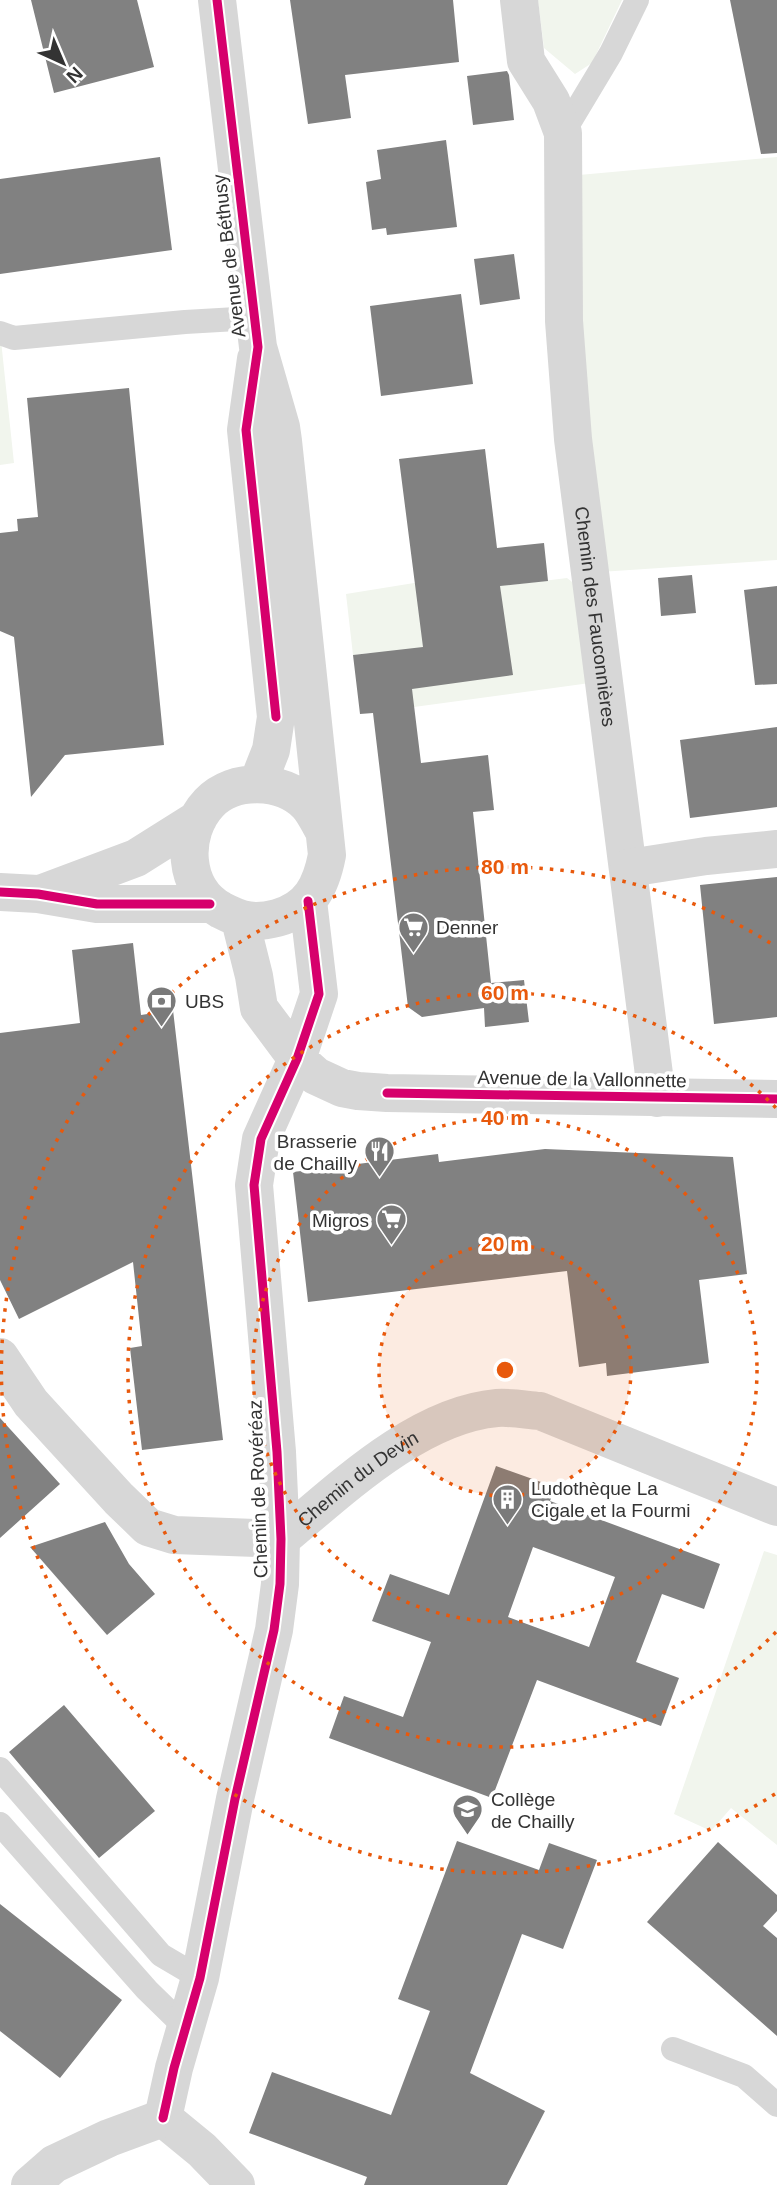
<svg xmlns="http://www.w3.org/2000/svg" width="777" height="2185" font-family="Helvetica,sans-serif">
<rect width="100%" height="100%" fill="#fff"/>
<path fill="#f1f5ed" d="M 538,0 L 622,0 L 592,63 L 575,74 L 544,48 Z
M 777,157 L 777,560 L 600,572 L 576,377 L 579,175 Z
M 0,331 L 14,463 L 0,465 Z
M 507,547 L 511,585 L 567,578 L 576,585 L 590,683 L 377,712 L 369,653 L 353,655 L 346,594 L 445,578 L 443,556 Z
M 764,1551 L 777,1555 L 777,1845 L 731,1808 L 711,1831 L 674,1814 Z"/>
<path fill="#818181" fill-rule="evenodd" d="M 31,0 L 137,0 L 154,67 L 54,93 Z
M 290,0 L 453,0 L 459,62 L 345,75 L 351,118 L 308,124 Z
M 730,0 L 777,0 L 777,153 L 761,154 Z
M 507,71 L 509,75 L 514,120 L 473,125 L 467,76 Z
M 446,140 L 457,227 L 387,235 L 386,228 L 372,230 L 366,182 L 381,179 L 377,150 Z
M 160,157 L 172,250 L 0,274 L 0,179 Z
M 514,254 L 520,299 L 480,305 L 474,259 Z
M 461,294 L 473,384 L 381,396 L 370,306 Z
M 129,388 L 164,745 L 65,755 L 31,797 L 14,637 L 0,631 L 0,533 L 18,531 L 17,519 L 38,517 L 27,398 Z
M 485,449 L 497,548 L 544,543 L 548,581 L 500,586 L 513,675 L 412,689 L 421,763 L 488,755 L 494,810 L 473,812 L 491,983 L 524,980 L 529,1022 L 485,1027 L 484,1008 L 422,1017 L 408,1007 L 373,713 L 360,714 L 353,655 L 423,647 L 399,459 Z
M 692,575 L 696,613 L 661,616 L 658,578 Z
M 777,586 L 777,684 L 755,685 L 744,590 Z
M 777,727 L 777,807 L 690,818 L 680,740 Z
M 777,877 L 777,1017 L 714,1024 L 700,885 Z
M 133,943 L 141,1015 L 173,1010 L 223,1440 L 142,1450 L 130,1348 L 142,1346 L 133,1262 L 19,1319 L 0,1280 L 0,1033 L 80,1023 L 72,950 Z
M 545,1149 L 733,1157 L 747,1274 L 699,1280 L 709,1363 L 607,1376 L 606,1363 L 579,1367 L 567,1271 L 308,1302 L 293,1172 L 438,1154 L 439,1162 Z
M 0,1418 L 60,1484 L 0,1538 Z
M 496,1466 L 555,1487 L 550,1501 L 720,1564 L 704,1609 L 662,1594 L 636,1662 L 679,1678 L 661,1726 L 537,1680 L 492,1798 L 329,1738 L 344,1696 L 403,1717 L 431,1642 L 372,1621 L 390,1574 L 449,1595 ZM 533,1547 L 615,1577 L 589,1647 L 508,1617 Z
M 105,1522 L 129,1564 L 155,1594 L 107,1635 L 30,1547 Z
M 64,1705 L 155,1811 L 99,1858 L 9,1752 Z
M 457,1841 L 539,1870 L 549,1843 L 597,1860 L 563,1949 L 522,1934 L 470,2073 L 545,2111 L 507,2185 L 364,2185 L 367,2177 L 249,2133 L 272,2072 L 391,2115 L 430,2011 L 398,1999 Z
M 718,1842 L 777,1895 L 777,1911 L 763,1926 L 777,1938 L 777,2036 L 647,1922 Z
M 0,1904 L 122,2000 L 60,2078 L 0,2031 Z"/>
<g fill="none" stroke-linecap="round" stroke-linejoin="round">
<path stroke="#d7d7d7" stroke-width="24" d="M 563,133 L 611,53 L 637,0
M 0,333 L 14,338 L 185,322 L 254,318
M 0,1769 L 161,1955 L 200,1978
M 0,1824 L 147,1990 L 186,2028
M 673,2049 L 744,2076 L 777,2105"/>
<g stroke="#d7d7d7" stroke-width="38">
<path id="s1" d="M 519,0 L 526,61 L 551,101 L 563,133 L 564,321 L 573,439 L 657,1098"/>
<path d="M 629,868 L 706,856 L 777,849"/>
<path id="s2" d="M 0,1357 L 31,1403 L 119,1499 L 148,1527 L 174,1535 L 281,1539 C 340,1490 417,1415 497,1408 C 511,1407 526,1410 540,1411 L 777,1507"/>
<path d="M 163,2118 L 174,2068 L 200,1978 L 235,1799 L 274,1630 L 280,1584 L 281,1539 L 277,1452 L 254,1185 L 261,1139 L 297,1059"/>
<path d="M 163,2118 L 202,2150 L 236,2185"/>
<path d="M 30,2185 L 54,2164 L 109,2138 L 163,2118"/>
</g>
<path stroke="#d7d7d7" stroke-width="38" d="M 217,0 L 258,347 L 281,427 L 283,441 L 327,855 C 321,886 310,909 277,918 C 254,924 242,921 221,910 C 183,889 180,834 209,803 C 234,777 282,779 307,804 C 314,811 319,823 324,831
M 256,359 L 246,430 L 276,717 L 271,750 L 258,783
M 0,892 L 38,894 L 97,904 L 210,904
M 40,894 L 136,858 L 198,819
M 240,920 L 254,976 L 259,1008 L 297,1059 L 316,1076 L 342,1088 L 358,1091 L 387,1093 L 777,1099
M 297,1059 L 319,994 L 308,901"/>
<defs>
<path id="cycleway" d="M 217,0 L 258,347 L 246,430 L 276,717
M 0,892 L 38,894 L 97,904 L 210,904
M 387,1093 L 777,1099
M 163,2118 L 174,2068 L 200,1978 L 235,1799 L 274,1630 L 280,1584 L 281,1539 L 277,1452 L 254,1185 L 261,1139 L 297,1059 L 319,994 L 308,901"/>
</defs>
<use href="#cycleway" stroke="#fff" stroke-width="13"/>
<use href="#cycleway" stroke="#d6006c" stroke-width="9"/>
</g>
<circle cx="505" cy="1370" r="126" fill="#e8590c" fill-opacity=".12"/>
<g fill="none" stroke="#e8590c" stroke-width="3.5" stroke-dasharray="3.5 7">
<circle cx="505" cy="1370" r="126"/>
<circle cx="505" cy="1370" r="252"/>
<path d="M776 1632A377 377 0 1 1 776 1108"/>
<path d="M775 1794A503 503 0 1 1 775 946"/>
</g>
<defs>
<symbol id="supermarket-pin" viewBox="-11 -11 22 30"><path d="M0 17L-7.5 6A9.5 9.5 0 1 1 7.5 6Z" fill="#7a7a7a" stroke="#fff"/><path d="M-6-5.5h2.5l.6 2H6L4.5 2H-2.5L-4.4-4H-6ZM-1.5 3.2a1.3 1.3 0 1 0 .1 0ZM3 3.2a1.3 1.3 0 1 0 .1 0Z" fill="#fff"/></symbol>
<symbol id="bank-pin" viewBox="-11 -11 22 30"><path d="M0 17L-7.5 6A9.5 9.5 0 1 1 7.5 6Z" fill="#7a7a7a" stroke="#fff"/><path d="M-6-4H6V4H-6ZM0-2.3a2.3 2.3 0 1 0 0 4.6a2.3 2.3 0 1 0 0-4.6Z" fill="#fff"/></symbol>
<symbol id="restaurant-pin" viewBox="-11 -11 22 30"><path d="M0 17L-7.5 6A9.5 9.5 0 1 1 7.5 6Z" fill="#7a7a7a" stroke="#fff"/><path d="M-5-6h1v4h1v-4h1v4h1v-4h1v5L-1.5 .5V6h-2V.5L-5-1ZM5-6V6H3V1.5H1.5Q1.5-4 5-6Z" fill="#fff"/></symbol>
<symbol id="building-pin" viewBox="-11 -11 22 30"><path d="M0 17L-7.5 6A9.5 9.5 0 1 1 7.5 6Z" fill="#7a7a7a" stroke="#fff"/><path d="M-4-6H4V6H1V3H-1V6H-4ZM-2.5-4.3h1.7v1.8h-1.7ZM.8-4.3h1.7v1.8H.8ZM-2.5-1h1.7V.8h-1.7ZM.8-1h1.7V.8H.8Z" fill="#fff"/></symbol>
<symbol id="school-pin" viewBox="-11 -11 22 30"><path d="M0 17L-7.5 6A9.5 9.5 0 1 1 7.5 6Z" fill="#7a7a7a" stroke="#fff"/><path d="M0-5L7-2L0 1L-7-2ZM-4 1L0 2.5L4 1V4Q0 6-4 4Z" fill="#fff"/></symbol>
</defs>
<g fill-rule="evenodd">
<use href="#supermarket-pin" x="396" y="910" width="35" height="47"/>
<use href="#bank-pin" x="144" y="984" width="35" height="47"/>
<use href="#restaurant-pin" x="362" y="1134" width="35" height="47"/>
<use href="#supermarket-pin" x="374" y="1202" width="35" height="47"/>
<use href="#building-pin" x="490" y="1482" width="35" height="47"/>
<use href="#school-pin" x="450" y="1792" width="35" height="47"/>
</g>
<g text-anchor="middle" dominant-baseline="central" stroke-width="7" stroke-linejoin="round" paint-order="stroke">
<g font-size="19" fill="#333" stroke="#fff">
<text transform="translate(229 256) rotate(-97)">Avenue de Béthusy</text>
<text stroke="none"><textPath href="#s1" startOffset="628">Chemin des Fauconnières</textPath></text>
<text transform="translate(582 1079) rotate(1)">Avenue de la Vallonnette</text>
<text stroke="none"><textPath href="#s2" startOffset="458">Chemin du Devin</textPath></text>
<text transform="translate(258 1489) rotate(-92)">Chemin de Rovéréaz</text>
</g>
<g font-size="19" fill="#333" stroke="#fff" text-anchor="start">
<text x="436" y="927">Denner</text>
<text x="185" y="1001">UBS</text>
<text x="357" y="1141" text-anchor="end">Brasserie<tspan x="357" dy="22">de Chailly</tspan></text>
<text x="369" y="1220" text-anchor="end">Migros</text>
<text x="531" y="1488">Ludothèque La<tspan x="531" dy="22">Cigale et la Fourmi</tspan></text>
<text x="491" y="1799">Collège<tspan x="491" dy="22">de Chailly</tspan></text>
</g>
</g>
<circle cx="505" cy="1370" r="10" fill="#e8590c" stroke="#fff" stroke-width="3.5"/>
<g font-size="21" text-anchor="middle" font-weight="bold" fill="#e8590c" stroke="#fff" stroke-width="7" stroke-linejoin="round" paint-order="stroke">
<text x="505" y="874">80 m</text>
<text x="505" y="1000">60 m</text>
<text x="505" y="1125">40 m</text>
<text x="505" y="1251">20 m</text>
</g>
<g transform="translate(63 63) rotate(136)" stroke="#ffffff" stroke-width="5" paint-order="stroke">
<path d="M0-5L12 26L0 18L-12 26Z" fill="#333333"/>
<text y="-10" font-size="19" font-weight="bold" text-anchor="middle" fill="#333333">N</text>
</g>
</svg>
